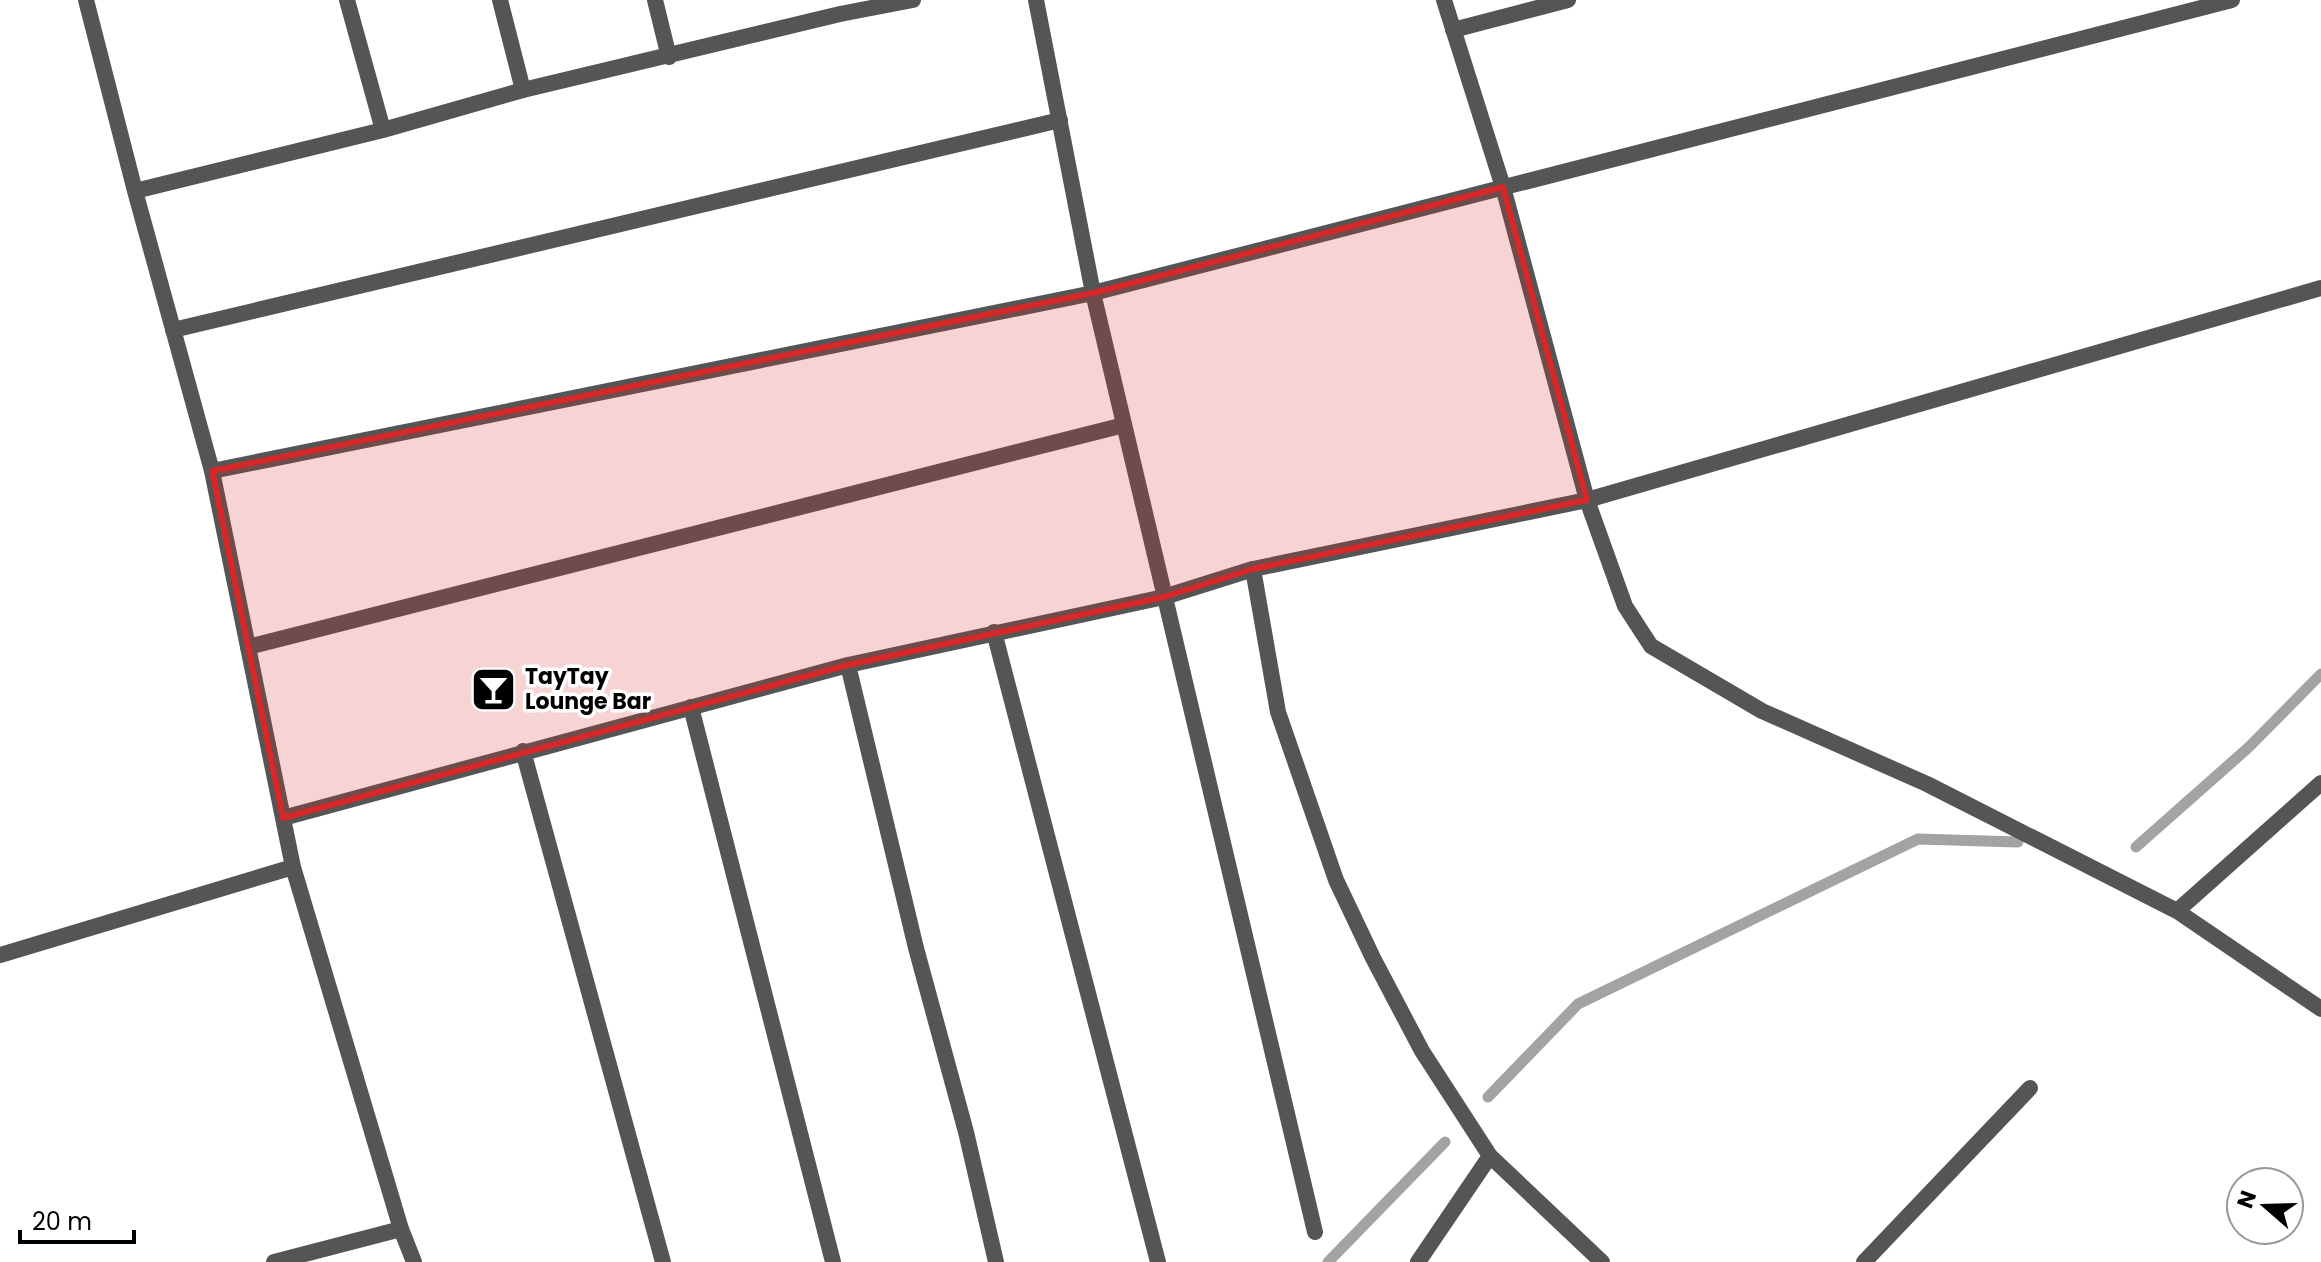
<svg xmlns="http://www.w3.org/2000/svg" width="2321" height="1262" font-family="Poppins,sans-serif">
<rect width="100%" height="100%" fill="#fff"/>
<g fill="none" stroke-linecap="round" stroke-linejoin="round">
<path stroke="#a3a3a3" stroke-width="11" d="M 2136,847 L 2249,747 L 2321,674
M 1488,1097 L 1578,1004 L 1918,839 L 2018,842
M 1328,1262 L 1445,1142"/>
<path stroke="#555" stroke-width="16" d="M 500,0 L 523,90
M 1453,30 L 1568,0
M 173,330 L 1060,120
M 994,632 L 1158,1262
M 248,647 L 1124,425
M 691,707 L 833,1262"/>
<path stroke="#555" stroke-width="16" d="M 86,0 L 135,191 L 212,471 L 293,867 L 401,1229 L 414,1262
M 347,0 L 383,130
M 655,0 L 669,57
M 1036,0 L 1093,293 L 1315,1232
M 1444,0 L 1503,187 L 1587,500 L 1625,606 L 1651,646 L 1762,711 L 1927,784 L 2177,911 L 2321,1009
M 135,191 L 383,130 L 523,90 L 840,14 L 913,0
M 212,471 L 1093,293 L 2232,0
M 1253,569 L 1278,712 L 1336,880 L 1373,958 L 1422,1051 L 1490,1156 L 1602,1262
M 848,665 L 916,948 L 966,1132 L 996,1262
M 523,751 L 663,1262
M 283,818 L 848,665 L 1164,597 L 1253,569 L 1587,500 L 2321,288
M 2177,911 L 2321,783
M 0,955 L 293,867
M 274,1262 L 401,1229
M 1418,1262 L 1490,1156
M 1864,1262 L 2030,1088"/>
</g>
<path fill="#d62828" fill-opacity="0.2" stroke="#d62828" stroke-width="6" stroke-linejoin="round" d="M 1503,187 L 1587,500 L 1253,569 L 1164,597 L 848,665 L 283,818 L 212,471 L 1093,293 Z"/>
<defs>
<symbol id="bar-square" viewBox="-11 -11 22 22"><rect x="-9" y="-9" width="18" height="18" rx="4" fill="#000" stroke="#fff"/><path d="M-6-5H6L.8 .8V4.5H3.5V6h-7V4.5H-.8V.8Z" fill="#fff"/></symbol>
</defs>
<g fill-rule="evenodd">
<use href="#bar-square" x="468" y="664" width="51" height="51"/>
</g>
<g text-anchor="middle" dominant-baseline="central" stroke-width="7" stroke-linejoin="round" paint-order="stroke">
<g font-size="22" font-weight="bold" fill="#000" stroke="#fff" text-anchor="start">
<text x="525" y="676">TayTay<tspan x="525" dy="25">Lounge Bar</tspan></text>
</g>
</g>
<g transform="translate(2265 1206) rotate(290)"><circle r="38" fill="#ffffff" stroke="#999999" stroke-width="2"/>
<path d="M0-6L14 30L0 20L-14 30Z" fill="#000000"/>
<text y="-12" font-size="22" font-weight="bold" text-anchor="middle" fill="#000000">N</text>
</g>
<path d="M20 1230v12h114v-12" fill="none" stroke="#000000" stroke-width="4"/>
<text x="32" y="1230" font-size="24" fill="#000000" stroke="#ffffff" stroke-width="6" paint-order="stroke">20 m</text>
</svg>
